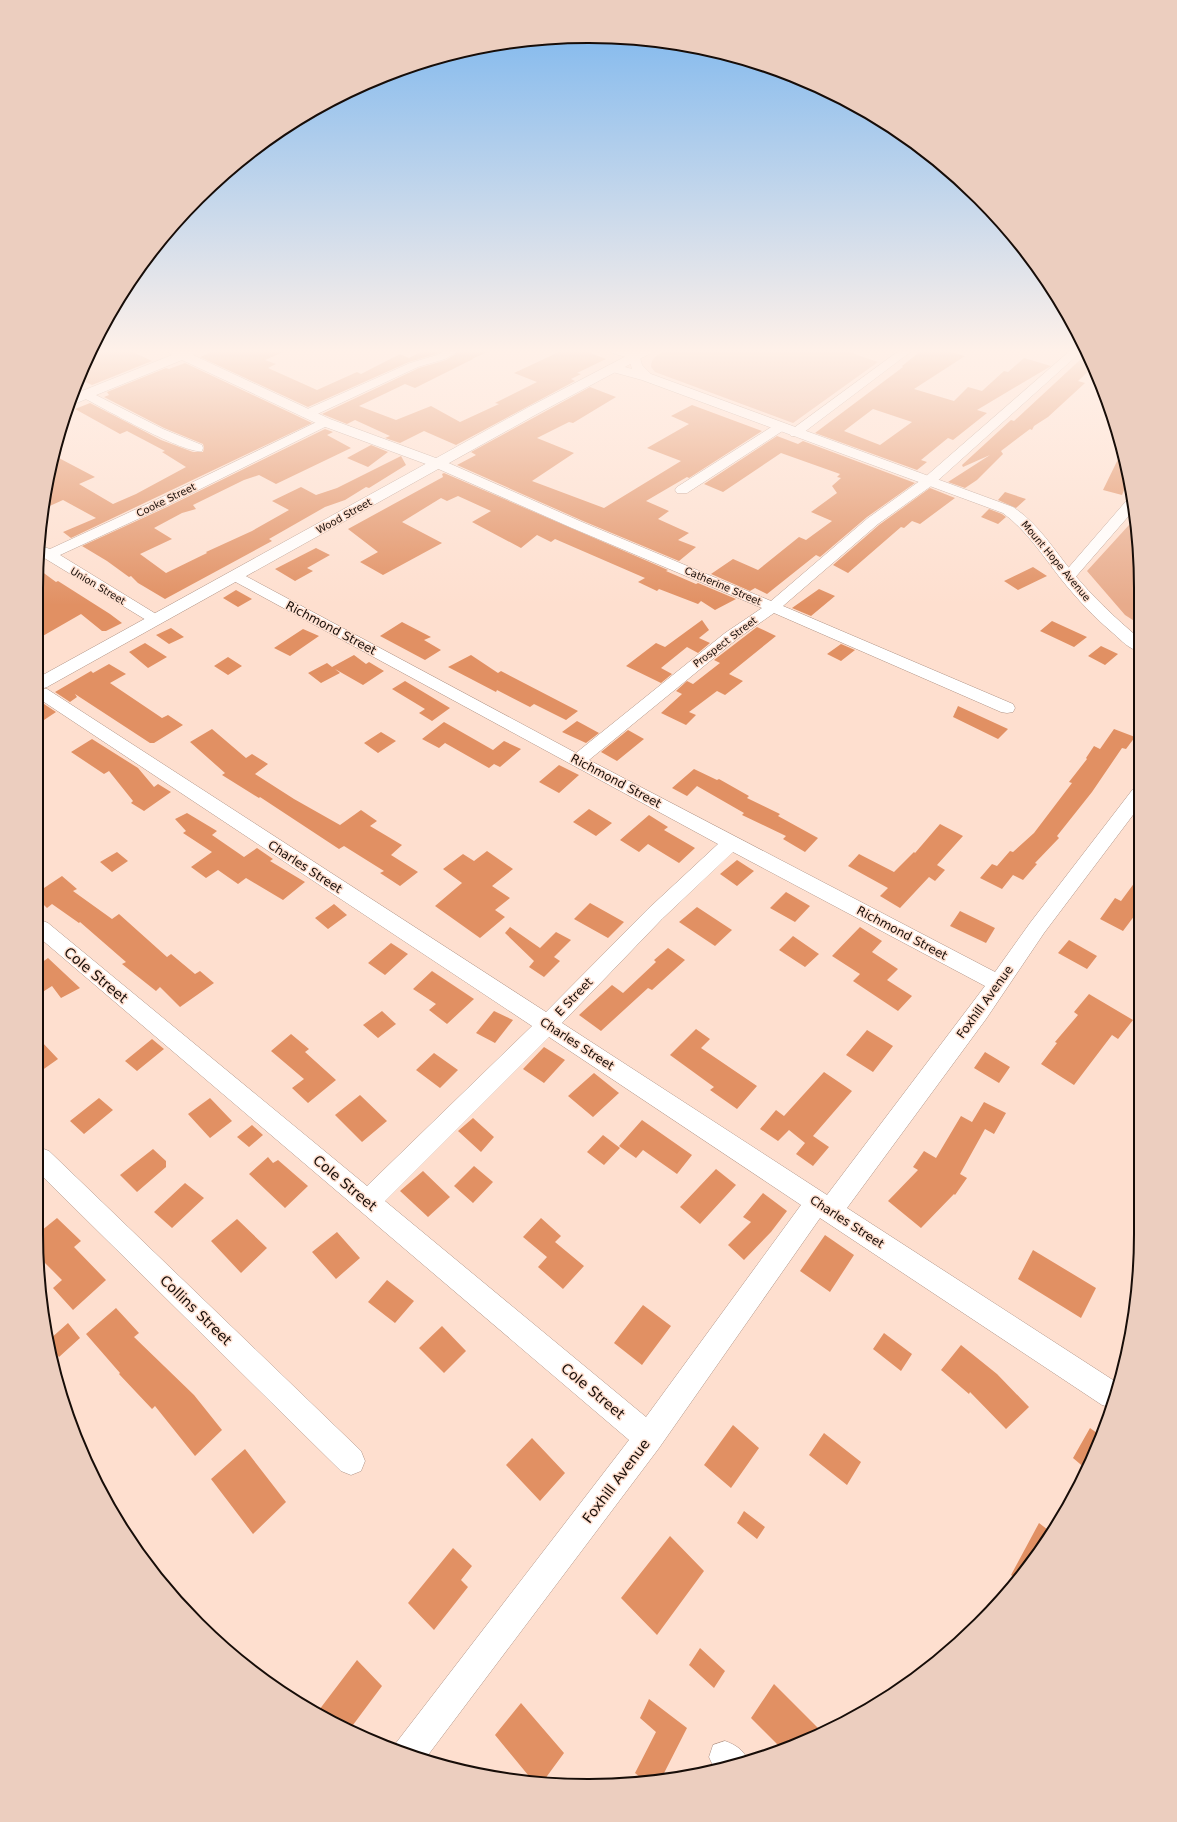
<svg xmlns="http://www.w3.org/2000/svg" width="1177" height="1822" font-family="'DejaVu Sans',sans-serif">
<rect width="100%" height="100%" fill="#fedfcf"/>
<path fill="#e8ab8b" d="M 667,350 L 843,350 L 878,362 L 793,423 L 655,372 L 651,367 C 651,357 659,354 667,350 Z
M 1129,525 L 1136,528 L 1140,553 L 1139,624 L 1125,615 L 1087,571 Z"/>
<path fill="#e19063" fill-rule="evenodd" d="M 91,350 L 129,350 L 152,361 L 92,385 L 79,379 Z
M 216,350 L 288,350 L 265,360 L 276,364 L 268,368 L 317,390 L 357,372 L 361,374 L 400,354 L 409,358 L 424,350 L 443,350 L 436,354 L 409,362 L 308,407 L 200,357 Z
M 462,350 L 492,350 L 472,359 L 473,359 L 415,388 L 405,384 L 359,406 L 396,420 L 431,406 L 460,422 L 499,404 L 495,403 L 537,382 L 514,373 L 563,350 L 583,350 L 606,359 L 577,373 L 581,374 L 571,379 L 575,381 L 456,445 L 424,431 L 400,443 L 385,438 L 390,436 L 355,420 L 347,424 L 322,414 L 419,368 L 446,360 Z
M 922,350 L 943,350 L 965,356 L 914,389 L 954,401 L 968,387 L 982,391 L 1004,371 L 1008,372 L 1024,358 L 1051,366 L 977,410 L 987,413 L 953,440 L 948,438 L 921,460 L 927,462 L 917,470 L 815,433 L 903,367 L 902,366 ZM 873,409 L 912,422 L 880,445 L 844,431 Z
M 1082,358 L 1090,360 L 1093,367 L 1078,381 L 1085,383 L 1048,417 L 1034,426 L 1032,430 L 1030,429 L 1001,451 L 1003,454 L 977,480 L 965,488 L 948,482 L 990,455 L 963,467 L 962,465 L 1011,420 L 1014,421 Z
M 185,363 L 312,423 L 71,538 L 63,532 L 96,518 L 63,500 L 43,509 L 55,456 L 95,477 L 79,484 L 113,504 L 136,494 L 186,467 L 162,452 L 165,451 L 127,431 L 120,434 L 75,409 L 90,403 L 161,440 L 193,452 L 203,452 L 204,448 L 203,444 L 164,428 L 104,397 L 109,395 L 107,392 L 166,368 L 169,369 Z
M 590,387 L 616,397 L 573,423 L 569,422 L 537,438 L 574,453 L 532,481 L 604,508 L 681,461 L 647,448 L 689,424 L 671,416 L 692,405 L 762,431 L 689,478 L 687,477 L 646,501 L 669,511 L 658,519 L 689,533 L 678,540 L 696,547 L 679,561 L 583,521 L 457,465 L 476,455 L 471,452 Z
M 325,429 L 333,432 L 327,435 L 351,448 L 276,484 L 259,475 L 244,480 L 193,505 L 196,509 L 182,513 L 154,528 L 172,539 L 140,554 L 166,573 L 207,553 L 206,552 L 252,531 L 289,510 L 272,501 L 301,487 L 316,495 L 337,488 L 401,456 L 406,465 L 369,488 L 366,487 L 345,500 L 325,507 L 269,539 L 272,541 L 165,599 L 138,583 L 131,576 L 129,577 L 107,561 L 82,546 L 167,507 Z
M 777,436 L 798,444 L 803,441 L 915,483 L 867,517 L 820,557 L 816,555 L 767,594 L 755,588 L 750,591 L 711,574 L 733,559 L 758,570 L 799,537 L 806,540 L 832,521 L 811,512 L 837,493 L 832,486 L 841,478 L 837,477 L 840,474 L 781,453 L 723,492 L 704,484 Z
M 371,445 L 388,452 L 368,467 L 347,458 Z
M 1123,449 L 1128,481 L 1122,495 L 1103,490 Z
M 444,473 L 668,570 L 666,571 L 696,584 L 698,583 L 736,599 L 715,610 L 701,601 L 698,604 L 659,589 L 657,591 L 638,582 L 645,578 L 555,539 L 551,542 L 537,535 L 521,548 L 472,522 L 491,511 L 458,496 L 447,501 L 441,498 L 402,522 L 442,543 L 383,575 L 360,562 L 378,552 L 348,529 L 443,477 L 442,474 Z
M 930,488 L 955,498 L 920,524 L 912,521 L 904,528 L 901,527 L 848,573 L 833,565 L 879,525 Z
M 1005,492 L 1026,499 L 1016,508 L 998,500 Z
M 989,509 L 1002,514 L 1006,517 L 998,524 L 981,517 Z
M 316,548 L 330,555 L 307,568 L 313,571 L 295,581 L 275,569 Z
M 1033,567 L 1047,576 L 1018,590 L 1004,581 Z
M 41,571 L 56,582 L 58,581 L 110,614 L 122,623 L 106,631 L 102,631 L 81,614 L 41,637 Z
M 819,589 L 835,596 L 811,616 L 792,608 Z
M 236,590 L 252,599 L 238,607 L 223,598 Z
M 702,620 L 709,630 L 699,638 L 710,643 L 698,653 L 687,647 L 661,668 L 672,674 L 661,683 L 626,666 L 656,643 L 665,647 Z
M 1052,621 L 1087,637 L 1074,647 L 1040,631 Z
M 402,622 L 431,637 L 424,640 L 441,650 L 425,660 L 380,636 Z
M 757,627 L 776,636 L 729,674 L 743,681 L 725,695 L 717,691 L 689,712 L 696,715 L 686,725 L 661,713 L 682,694 L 676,691 L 687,681 L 693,684 L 720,663 L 714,660 Z
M 171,628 L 184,637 L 169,644 L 156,635 Z
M 303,629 L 319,636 L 290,656 L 274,648 Z
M 145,643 L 167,657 L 148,668 L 129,652 Z
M 841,644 L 855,650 L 841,661 L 827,654 Z
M 1101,646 L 1118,654 L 1105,665 L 1088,656 Z
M 354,655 L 366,664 L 369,662 L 384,671 L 363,685 L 335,669 L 340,673 L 321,683 L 308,673 L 327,663 L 332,667 Z
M 471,655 L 498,673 L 501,671 L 578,711 L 566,720 L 534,704 L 530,707 L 497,690 L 496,692 L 448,667 Z
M 228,657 L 242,666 L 228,675 L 214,666 Z
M 109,664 L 126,674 L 110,683 L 162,718 L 168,715 L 183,725 L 154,743 L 150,743 L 75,694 L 77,697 L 70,702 L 55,692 L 91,671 L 93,673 Z
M 405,681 L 450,708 L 432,721 L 419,713 L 425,709 L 392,689 Z
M 41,702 L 56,712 L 41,722 Z
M 958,706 L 1008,729 L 998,739 L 953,717 Z
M 577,721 L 599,733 L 586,743 L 562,732 Z
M 444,722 L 493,750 L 504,741 L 521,749 L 500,767 L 494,764 L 489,768 L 445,743 L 439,748 L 422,739 Z
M 212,729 L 246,758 L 252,754 L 268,764 L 255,774 L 294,799 L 340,825 L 361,810 L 377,821 L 370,826 L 402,845 L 391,855 L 418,872 L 400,886 L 380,873 L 384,871 L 344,846 L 339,849 L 260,797 L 259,798 L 222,775 L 225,773 L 190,742 Z
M 1114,729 L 1135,737 L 1126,749 L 1122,748 L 1092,792 L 1057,836 L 1059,838 L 1035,863 L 1037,864 L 1023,880 L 1013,875 L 1002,889 L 980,878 L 992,864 L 997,866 L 1010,851 L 1013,852 L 1034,833 L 1072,783 L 1069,782 L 1087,759 L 1086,758 L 1094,746 L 1100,749 Z
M 628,730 L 644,739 L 617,761 L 601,752 Z
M 381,732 L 396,741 L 378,753 L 364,743 Z
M 92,739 L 138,768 L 154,787 L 158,784 L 171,792 L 144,811 L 131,803 L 133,801 L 109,771 L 104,774 L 71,752 Z
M 559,765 L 579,775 L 559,793 L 539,782 Z
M 694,769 L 717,780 L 719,779 L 749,796 L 747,798 L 780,814 L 778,816 L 818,838 L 805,852 L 783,839 L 786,836 L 742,815 L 744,813 L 697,786 L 687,796 L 672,788 Z
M 589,809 L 612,823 L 596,836 L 573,822 Z
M 187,813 L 217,831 L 212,835 L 244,857 L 257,848 L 273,859 L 270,861 L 305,882 L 283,900 L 246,878 L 238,884 L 218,870 L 206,878 L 191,867 L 212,852 L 183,833 L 186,831 L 175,819 Z
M 649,815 L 668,827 L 664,830 L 695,848 L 679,863 L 648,844 L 639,852 L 620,840 Z
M 940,824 L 963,836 L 937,865 L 945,870 L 935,881 L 929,877 L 900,908 L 880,896 L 888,888 L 848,866 L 859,854 L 894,872 L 914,852 L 915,853 Z
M 487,851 L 513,869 L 492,886 L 510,898 L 495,910 L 505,917 L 480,938 L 435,906 L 462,883 L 443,869 L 463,854 L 474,861 Z
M 117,852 L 128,861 L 112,872 L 100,862 Z
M 737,860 L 754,871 L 737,886 L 720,874 Z
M 62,876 L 77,889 L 73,891 L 112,919 L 119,914 L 167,957 L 171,954 L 195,974 L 200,971 L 214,983 L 180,1007 L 160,987 L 156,991 L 122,964 L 126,962 L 80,922 L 79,923 L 52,904 L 47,908 L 41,902 L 41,890 Z
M 1138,878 L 1138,911 L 1123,931 L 1100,919 L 1115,898 L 1121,901 Z
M 786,892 L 810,906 L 795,922 L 770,908 Z
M 590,903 L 624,922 L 608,938 L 574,919 Z
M 334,904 L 347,915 L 328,929 L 315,918 Z
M 697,907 L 732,930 L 715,946 L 679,922 Z
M 960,911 L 995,928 L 986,943 L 950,926 Z
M 510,927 L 540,948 L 556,932 L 571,940 L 554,957 L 560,961 L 544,977 L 529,967 L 534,961 L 505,933 Z
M 860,927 L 882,941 L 872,952 L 898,969 L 887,980 L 912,996 L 898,1011 L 853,981 L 860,974 L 832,956 Z
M 793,936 L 819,954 L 805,967 L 779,950 Z
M 1069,940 L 1097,956 L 1087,969 L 1058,953 Z
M 391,943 L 408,954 L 385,975 L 368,963 Z
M 668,948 L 685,960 L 652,990 L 648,988 L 601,1031 L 579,1015 L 612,985 L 623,993 L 656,962 L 654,960 Z
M 48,958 L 80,988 L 61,998 L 52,986 L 41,993 L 41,963 Z
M 432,971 L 474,999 L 447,1024 L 429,1010 L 436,1004 L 413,989 Z
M 1089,994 L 1133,1020 L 1118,1039 L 1112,1035 L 1074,1085 L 1041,1064 L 1057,1043 L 1055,1042 L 1078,1015 L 1074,1012 Z
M 382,1011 L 396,1024 L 378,1038 L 363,1025 Z
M 494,1011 L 513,1020 L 495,1043 L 476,1033 Z
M 696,1029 L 710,1039 L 701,1048 L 757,1086 L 737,1109 L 710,1090 L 714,1087 L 670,1055 Z
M 867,1030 L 893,1046 L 873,1072 L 846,1055 Z
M 291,1034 L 309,1049 L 305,1052 L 336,1080 L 308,1103 L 292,1088 L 304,1079 L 271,1051 Z
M 152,1039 L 164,1049 L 137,1071 L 125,1061 Z
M 41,1041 L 58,1059 L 41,1071 Z
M 544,1047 L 565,1060 L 544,1083 L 523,1069 Z
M 985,1052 L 1010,1067 L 999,1083 L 974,1068 Z
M 434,1053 L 458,1070 L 440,1088 L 416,1070 Z
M 824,1072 L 852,1091 L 813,1136 L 829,1147 L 813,1166 L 796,1154 L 805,1143 L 789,1130 L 778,1141 L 760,1129 L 776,1110 L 784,1116 Z
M 594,1073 L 619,1093 L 593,1117 L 568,1096 Z
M 360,1095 L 387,1121 L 362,1142 L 335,1115 Z
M 99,1098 L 113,1110 L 84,1134 L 70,1121 Z
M 210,1098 L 232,1121 L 210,1138 L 188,1114 Z
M 984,1102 L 1006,1113 L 994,1134 L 985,1129 L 960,1174 L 967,1178 L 955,1195 L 954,1194 L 921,1228 L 888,1201 L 918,1170 L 913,1167 L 924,1151 L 936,1158 L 961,1116 L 972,1122 Z
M 473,1118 L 494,1137 L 481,1152 L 458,1131 Z
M 642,1120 L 692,1155 L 677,1174 L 643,1150 L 636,1158 L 619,1146 Z
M 252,1125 L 263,1135 L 249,1147 L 237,1137 Z
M 603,1135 L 620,1148 L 604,1165 L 587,1152 Z
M 153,1149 L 166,1161 L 166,1167 L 137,1192 L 120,1175 Z
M 268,1157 L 273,1163 L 278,1160 L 308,1186 L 285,1208 L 249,1174 Z
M 474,1166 L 493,1182 L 473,1203 L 454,1186 Z
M 716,1169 L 736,1185 L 700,1224 L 680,1207 Z
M 423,1171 L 450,1197 L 428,1217 L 400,1191 Z
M 185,1183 L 204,1198 L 172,1228 L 154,1212 Z
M 763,1193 L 787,1211 L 771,1232 L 744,1260 L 728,1245 L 751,1222 L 743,1217 Z
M 57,1218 L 81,1241 L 74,1247 L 106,1280 L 73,1310 L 53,1288 L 62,1280 L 41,1259 L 41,1231 Z
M 541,1218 L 561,1236 L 555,1242 L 584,1266 L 563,1289 L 538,1267 L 547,1257 L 523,1237 Z
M 237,1219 L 267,1248 L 241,1273 L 211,1241 Z
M 337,1232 L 360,1258 L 336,1279 L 312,1252 Z
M 825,1235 L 854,1255 L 830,1292 L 800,1271 Z
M 1033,1250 L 1096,1288 L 1081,1318 L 1018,1279 Z
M 387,1280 L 414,1301 L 395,1323 L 368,1302 Z
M 643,1305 L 671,1326 L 642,1365 L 614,1343 Z
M 116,1308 L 139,1333 L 134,1337 L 194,1395 L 222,1430 L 195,1456 L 155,1406 L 152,1409 L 119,1374 L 120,1373 L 86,1334 Z
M 68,1323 L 80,1338 L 59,1357 L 50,1347 L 49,1340 Z
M 442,1326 L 466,1351 L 444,1373 L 419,1348 Z
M 884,1333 L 912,1354 L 901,1371 L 873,1349 Z
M 961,1345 L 997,1374 L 1029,1407 L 1006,1429 L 970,1392 L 969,1394 L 941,1370 Z
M 733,1425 L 759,1448 L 731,1488 L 704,1465 Z
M 1090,1428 L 1101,1436 L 1099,1445 L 1086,1469 L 1073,1458 Z
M 824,1433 L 861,1462 L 847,1485 L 809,1455 Z
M 532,1438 L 565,1473 L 540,1501 L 506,1465 Z
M 245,1449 L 286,1502 L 253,1534 L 211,1479 Z
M 744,1511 L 765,1527 L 757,1539 L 737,1523 Z
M 1039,1523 L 1052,1533 L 1018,1580 L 1011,1575 Z
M 670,1536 L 704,1571 L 657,1635 L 621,1598 Z
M 453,1548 L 472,1566 L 461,1580 L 468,1587 L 434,1630 L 408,1603 Z
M 700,1648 L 725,1671 L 714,1688 L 689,1665 Z
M 357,1660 L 382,1686 L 350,1729 L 316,1714 Z
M 774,1684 L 823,1733 L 781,1748 L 751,1718 Z
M 649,1699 L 687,1728 L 660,1781 L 646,1782 L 635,1773 L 656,1732 L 640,1718 Z
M 521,1703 L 564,1753 L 542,1783 L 533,1781 L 495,1735 Z"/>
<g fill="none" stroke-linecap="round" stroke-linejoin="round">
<defs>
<path id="minor" d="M 446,350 L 461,350 L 445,359 L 418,367 L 311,417 L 303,417 L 301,414 L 303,411 L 410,363 L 437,355 Z
M 900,350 L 913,350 L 799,436 L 791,436 L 789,433 L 791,430 Z
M 1071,350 L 1082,351 L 934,484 L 878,524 L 783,606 L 1013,704 L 1015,708 L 1013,712 L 1007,713 L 1001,712 L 774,613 L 737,639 L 589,760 L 995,972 L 1030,923 L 1133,789 L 1139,787 L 1139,807 L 1044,933 L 986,1019 L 847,1208 L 1116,1382 L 1109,1407 L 1102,1405 L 820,1218 L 659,1448 L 425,1759 L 411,1757 L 394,1749 L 396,1743 L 629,1440 L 41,939 L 41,920 L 48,923 L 367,1186 L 532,1026 L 41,700 L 41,688 L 47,689 L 546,1012 L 648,909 L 718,844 L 230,579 L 228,576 L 230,573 L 235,572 L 240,573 L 576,753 L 725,633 L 762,608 L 572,528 L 434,467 L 432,464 L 434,461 L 444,461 L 582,522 L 771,601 L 868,518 L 924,478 ZM 733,852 L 985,986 L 827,1195 L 562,1023 L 662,919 ZM 549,1037 L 801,1205 L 646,1417 L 385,1201 Z
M 86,390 L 163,429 L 202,445 L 203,448 L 202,451 C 186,455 101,407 82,397 L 80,394 L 82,391 Z
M 325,418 L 329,419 L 331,422 L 329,425 L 166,506 L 60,555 L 161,617 L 164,620 L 161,623 L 156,625 L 151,623 L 41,556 L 41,546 L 50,549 L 156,500 Z
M 780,423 L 784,424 L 786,427 L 784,430 L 687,493 L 677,493 L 675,490 L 677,487 L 776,424 Z
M 1131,499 L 1133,511 L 1073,580 L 1068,581 L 1063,580 L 1061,577 L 1063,574 L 1127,500 Z
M 41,1148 L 49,1151 L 361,1451 L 365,1461 L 361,1471 L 351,1475 L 341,1471 L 41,1175 Z
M 725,1741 C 736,1745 744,1750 748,1761 L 732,1767 L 715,1770 L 709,1757 L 713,1745 Z"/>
<path id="tertiary" d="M 165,350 L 195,350 L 196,352 L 193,355 L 330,419 L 444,461 L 446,464 L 444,467 L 434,467 L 320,425 L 182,360 L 74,404 L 68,405 L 72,395 L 172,355 Z
M 610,350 L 628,350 L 639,353 L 642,365 L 651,374 L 1013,507 C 1039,524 1054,550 1073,573 C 1093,597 1115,618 1139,638 L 1139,651 C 1129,649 1122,641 1114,634 C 1095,618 1077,599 1061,579 C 1043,556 1027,531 1003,513 L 642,380 L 609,371 L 608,368 L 609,365 L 614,364 L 632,369 L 629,358 L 612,353 Z
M 1066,350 L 1086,350 L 1089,358 L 1068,353 Z"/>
<path id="secondary" d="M 638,350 L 653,350 L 651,353 L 537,414 L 47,687 L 41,689 L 41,676 L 527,408 Z"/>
</defs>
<use href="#minor" stroke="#b09385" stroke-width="1"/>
<use href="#tertiary" stroke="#b09385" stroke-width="1"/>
<use href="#secondary" stroke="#b09385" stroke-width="1"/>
<use href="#minor" fill="#fff" fill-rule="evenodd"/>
<use href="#tertiary" fill="#fff" fill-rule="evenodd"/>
<use href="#secondary" fill="#fff" fill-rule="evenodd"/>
</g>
<linearGradient id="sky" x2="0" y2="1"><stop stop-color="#79b5ee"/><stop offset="0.58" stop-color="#fff1e9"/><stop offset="1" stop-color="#fff1e9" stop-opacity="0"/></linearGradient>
<rect width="1177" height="605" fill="url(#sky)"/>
<g text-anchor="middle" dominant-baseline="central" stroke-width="3" stroke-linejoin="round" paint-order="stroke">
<g font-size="10" fill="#170d08" stroke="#fedfcf">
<text transform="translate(166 500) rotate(-26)">Cooke Street</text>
<text transform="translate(344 516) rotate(-29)">Wood Street</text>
<text transform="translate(1056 561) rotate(50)">Mount Hope Avenue</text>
<text transform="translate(98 586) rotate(31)">Union Street</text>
<text transform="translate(723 586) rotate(23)">Catherine Street</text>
<text transform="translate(725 642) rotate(-37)">Prospect Street</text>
</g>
<g font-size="12" fill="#170d08" stroke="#fedfcf">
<text transform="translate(331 628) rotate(28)">Richmond Street</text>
<text transform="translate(616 781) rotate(28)">Richmond Street</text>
<text transform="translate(305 867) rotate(33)">Charles Street</text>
<text transform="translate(902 933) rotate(28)">Richmond Street</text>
<text transform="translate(574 997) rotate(-46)">E Street</text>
<text transform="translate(985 1002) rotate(-54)">Foxhill Avenue</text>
<text transform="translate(577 1044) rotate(33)">Charles Street</text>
<text transform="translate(847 1222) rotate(33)">Charles Street</text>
</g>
<g font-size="14" fill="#170d08" stroke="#fedfcf">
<text transform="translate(96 975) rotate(40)">Cole Street</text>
<text transform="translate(345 1183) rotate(40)">Cole Street</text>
<text transform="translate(196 1310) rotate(44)">Collins Street</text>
<text transform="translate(593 1391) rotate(40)">Cole Street</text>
<text transform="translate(616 1481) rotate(-53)">Foxhill Avenue</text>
</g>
</g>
<path d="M0 0H1177V1822H0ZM588 43H589A545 545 0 0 1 1134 588V1234A545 545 0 0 1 589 1779H588A545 545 0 0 1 43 1234V588A545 545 0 0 1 588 43Z" fill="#eccebf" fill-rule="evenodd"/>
<path fill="none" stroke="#170d08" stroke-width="2" d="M588 43H589A545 545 0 0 1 1134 588V1234A545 545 0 0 1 589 1779H588A545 545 0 0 1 43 1234V588A545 545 0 0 1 588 43Z"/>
</svg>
